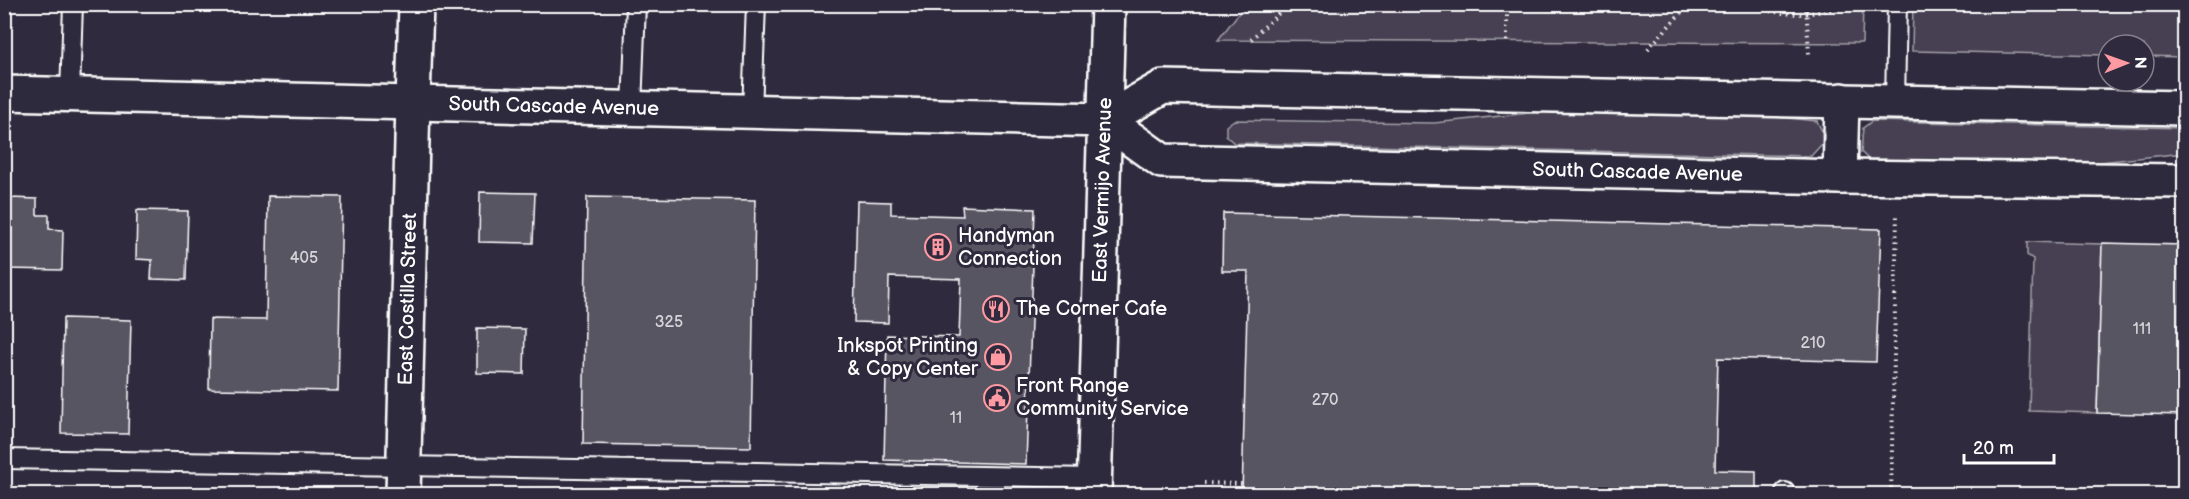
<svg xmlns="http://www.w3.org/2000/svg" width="2189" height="499" font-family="'Balsamiq Sans',sans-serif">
<rect width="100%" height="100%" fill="#2f2a3d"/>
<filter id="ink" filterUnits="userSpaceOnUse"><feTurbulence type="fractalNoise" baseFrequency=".0167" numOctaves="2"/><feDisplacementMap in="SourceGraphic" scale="12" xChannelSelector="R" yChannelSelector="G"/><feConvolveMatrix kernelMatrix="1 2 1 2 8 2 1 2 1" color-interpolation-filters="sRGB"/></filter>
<g filter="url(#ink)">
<path fill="#464152" stroke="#a2a0a8" stroke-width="1.5" d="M 1245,5 L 1863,5 L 1862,43 L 1218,40 Z
M 1913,5 L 2184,5 L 2184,57 L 2144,56 L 2144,45 L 2108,45 L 2108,55 L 1912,51 Z
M 1558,110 L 1754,115 L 1817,121 L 1822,131 L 1822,144 L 1811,156 L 1234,143 L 1226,136 L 1226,126 L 1234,120 L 1434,123 Z
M 1872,121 L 2184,128 L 2184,153 L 2072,165 L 1868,159 L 1861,152 L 1863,128 Z
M 2027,242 L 2102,244 L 2097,413 L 2029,411 L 2033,259 L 2027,255 Z"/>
<path fill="#595564" stroke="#fff" stroke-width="1.5" d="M 480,192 L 535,193 L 533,243 L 479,242 Z
M 268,196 L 342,197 L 338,391 L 209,389 L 210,319 L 266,320 Z
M 587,197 L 755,200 L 751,447 L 583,444 Z
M 11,198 L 37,199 L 37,215 L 49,215 L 49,229 L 63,230 L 62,270 L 4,269 L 4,230 L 10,230 Z
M 857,201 L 891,202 L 891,214 L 963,216 L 962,206 L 1035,209 L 1026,464 L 884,460 L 887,335 L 959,337 L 961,279 L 889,277 L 888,323 L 854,322 Z
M 137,210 L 188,211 L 186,280 L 151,279 L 152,260 L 136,259 Z
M 1223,213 L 1881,229 L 1876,362 L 1718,358 L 1715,470 L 1756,471 L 1756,495 L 1242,495 L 1248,271 L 1222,271 Z
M 2102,243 L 2184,245 L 2184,415 L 2097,413 Z
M 63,318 L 131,320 L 128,434 L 61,433 Z
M 477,328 L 525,329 L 524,374 L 477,373 Z"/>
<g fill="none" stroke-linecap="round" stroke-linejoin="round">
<defs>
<path id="service" d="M 70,94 L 73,4
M 1895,101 L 1897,4
M 632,108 L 636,4
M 752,112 L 756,4
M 4,459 L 1094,478
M 1785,494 L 1785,492"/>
<path id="minor" d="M 413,102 L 416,4
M 1840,177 L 1842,100"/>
<g id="tertiary">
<path id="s1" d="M 403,494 L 413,102"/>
<path id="s2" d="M 1094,494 L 1108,4"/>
</g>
<g id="secondary">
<path id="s3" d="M 4,93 L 1105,120 L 1163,87 L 2184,108"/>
<path id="s4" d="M 1105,120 L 1162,161 L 1840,177 L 2184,181"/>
</g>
</defs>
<use href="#service" stroke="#fff" stroke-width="22"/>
<use href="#minor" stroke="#fff" stroke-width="38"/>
<use href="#tertiary" stroke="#fff" stroke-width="38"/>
<use href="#secondary" stroke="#fff" stroke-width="38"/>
<path stroke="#fff" stroke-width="4" stroke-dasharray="1.5 4.5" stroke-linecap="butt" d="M 1747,4 C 1782,18 1815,16 1850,4
M 1806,4 L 1809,54
M 1251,39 L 1289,4
M 1507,41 L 1507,4
M 1648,49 L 1689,4
M 1204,483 L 1242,484
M 1891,494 L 1897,214"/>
<use href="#service" stroke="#2f2a3d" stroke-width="18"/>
<use href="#minor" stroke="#2f2a3d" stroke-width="33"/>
<use href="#tertiary" stroke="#2f2a3d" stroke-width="33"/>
<use href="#secondary" stroke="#2f2a3d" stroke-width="33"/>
</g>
</g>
<defs>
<symbol id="building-ring" viewBox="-11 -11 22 22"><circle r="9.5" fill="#2f2a3d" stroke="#ff9aa2" stroke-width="1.5"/><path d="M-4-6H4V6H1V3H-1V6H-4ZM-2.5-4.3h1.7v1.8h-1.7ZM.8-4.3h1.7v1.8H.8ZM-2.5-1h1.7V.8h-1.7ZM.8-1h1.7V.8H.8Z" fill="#ff9aa2"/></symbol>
<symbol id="restaurant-ring" viewBox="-11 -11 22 22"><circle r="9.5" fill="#2f2a3d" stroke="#ff9aa2" stroke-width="1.5"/><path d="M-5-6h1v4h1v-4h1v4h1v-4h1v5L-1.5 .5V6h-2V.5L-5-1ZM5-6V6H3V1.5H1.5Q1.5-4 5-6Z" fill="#ff9aa2"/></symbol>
<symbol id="shop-ring" viewBox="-11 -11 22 22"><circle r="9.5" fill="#2f2a3d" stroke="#ff9aa2" stroke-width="1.5"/><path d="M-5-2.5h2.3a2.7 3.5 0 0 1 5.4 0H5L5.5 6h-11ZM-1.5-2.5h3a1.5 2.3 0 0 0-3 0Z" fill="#ff9aa2"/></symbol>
<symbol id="civic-ring" viewBox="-11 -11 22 22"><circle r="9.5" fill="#2f2a3d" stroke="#ff9aa2" stroke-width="1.5"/><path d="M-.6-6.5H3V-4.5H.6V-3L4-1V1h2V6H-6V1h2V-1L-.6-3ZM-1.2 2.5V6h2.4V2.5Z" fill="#ff9aa2"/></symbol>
</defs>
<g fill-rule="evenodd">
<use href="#building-ring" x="923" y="232" width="30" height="30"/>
<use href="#restaurant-ring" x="981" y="294" width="30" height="30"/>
<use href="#shop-ring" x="983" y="342" width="30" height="30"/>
<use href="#civic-ring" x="982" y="383" width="30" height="30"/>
</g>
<g text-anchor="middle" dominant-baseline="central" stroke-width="6" stroke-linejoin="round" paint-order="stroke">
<g font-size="16" fill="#d6d4d8">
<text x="304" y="258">405</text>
<text x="669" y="322">325</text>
<text x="2142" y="329">111</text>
<text x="1813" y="343">210</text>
<text x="1325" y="400">270</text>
<text x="956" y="418">11</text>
</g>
<g font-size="20" fill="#fff" stroke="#2f2a3d">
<text stroke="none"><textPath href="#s3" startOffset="550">South Cascade Avenue</textPath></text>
<text stroke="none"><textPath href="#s4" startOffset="546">South Cascade Avenue</textPath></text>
<text stroke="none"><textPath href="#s2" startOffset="304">East Vermijo Avenue</textPath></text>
<text stroke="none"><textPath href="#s1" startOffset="195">East Costilla Street</textPath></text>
</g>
<g font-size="20" fill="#fff" stroke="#2f2a3d" text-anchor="start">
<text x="958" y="236">Handyman<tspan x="958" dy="23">Connection</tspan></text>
<text x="1016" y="309">The Corner Cafe</text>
<text x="978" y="346" text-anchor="end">Inkspot Printing<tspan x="978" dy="23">&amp; Copy Center</tspan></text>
<text x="1016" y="386">Front Range<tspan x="1016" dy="23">Community Service</tspan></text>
</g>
</g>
<rect width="2189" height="499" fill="none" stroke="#2f2a3d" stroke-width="24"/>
<rect x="12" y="12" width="2165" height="475" fill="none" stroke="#fff" stroke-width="2" filter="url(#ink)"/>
<g transform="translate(2126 63) rotate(89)"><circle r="28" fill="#2f2a3d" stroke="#827f8b" stroke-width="1.5"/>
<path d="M0-4.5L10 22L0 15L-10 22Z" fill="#ff9aa2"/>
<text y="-9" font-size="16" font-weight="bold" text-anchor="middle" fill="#ffffff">N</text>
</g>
<path d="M1964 454v9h90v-9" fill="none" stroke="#ffffff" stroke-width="3"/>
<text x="1973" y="454" font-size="18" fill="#ffffff" stroke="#2f2a3d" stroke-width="4.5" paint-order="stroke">20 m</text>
</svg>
